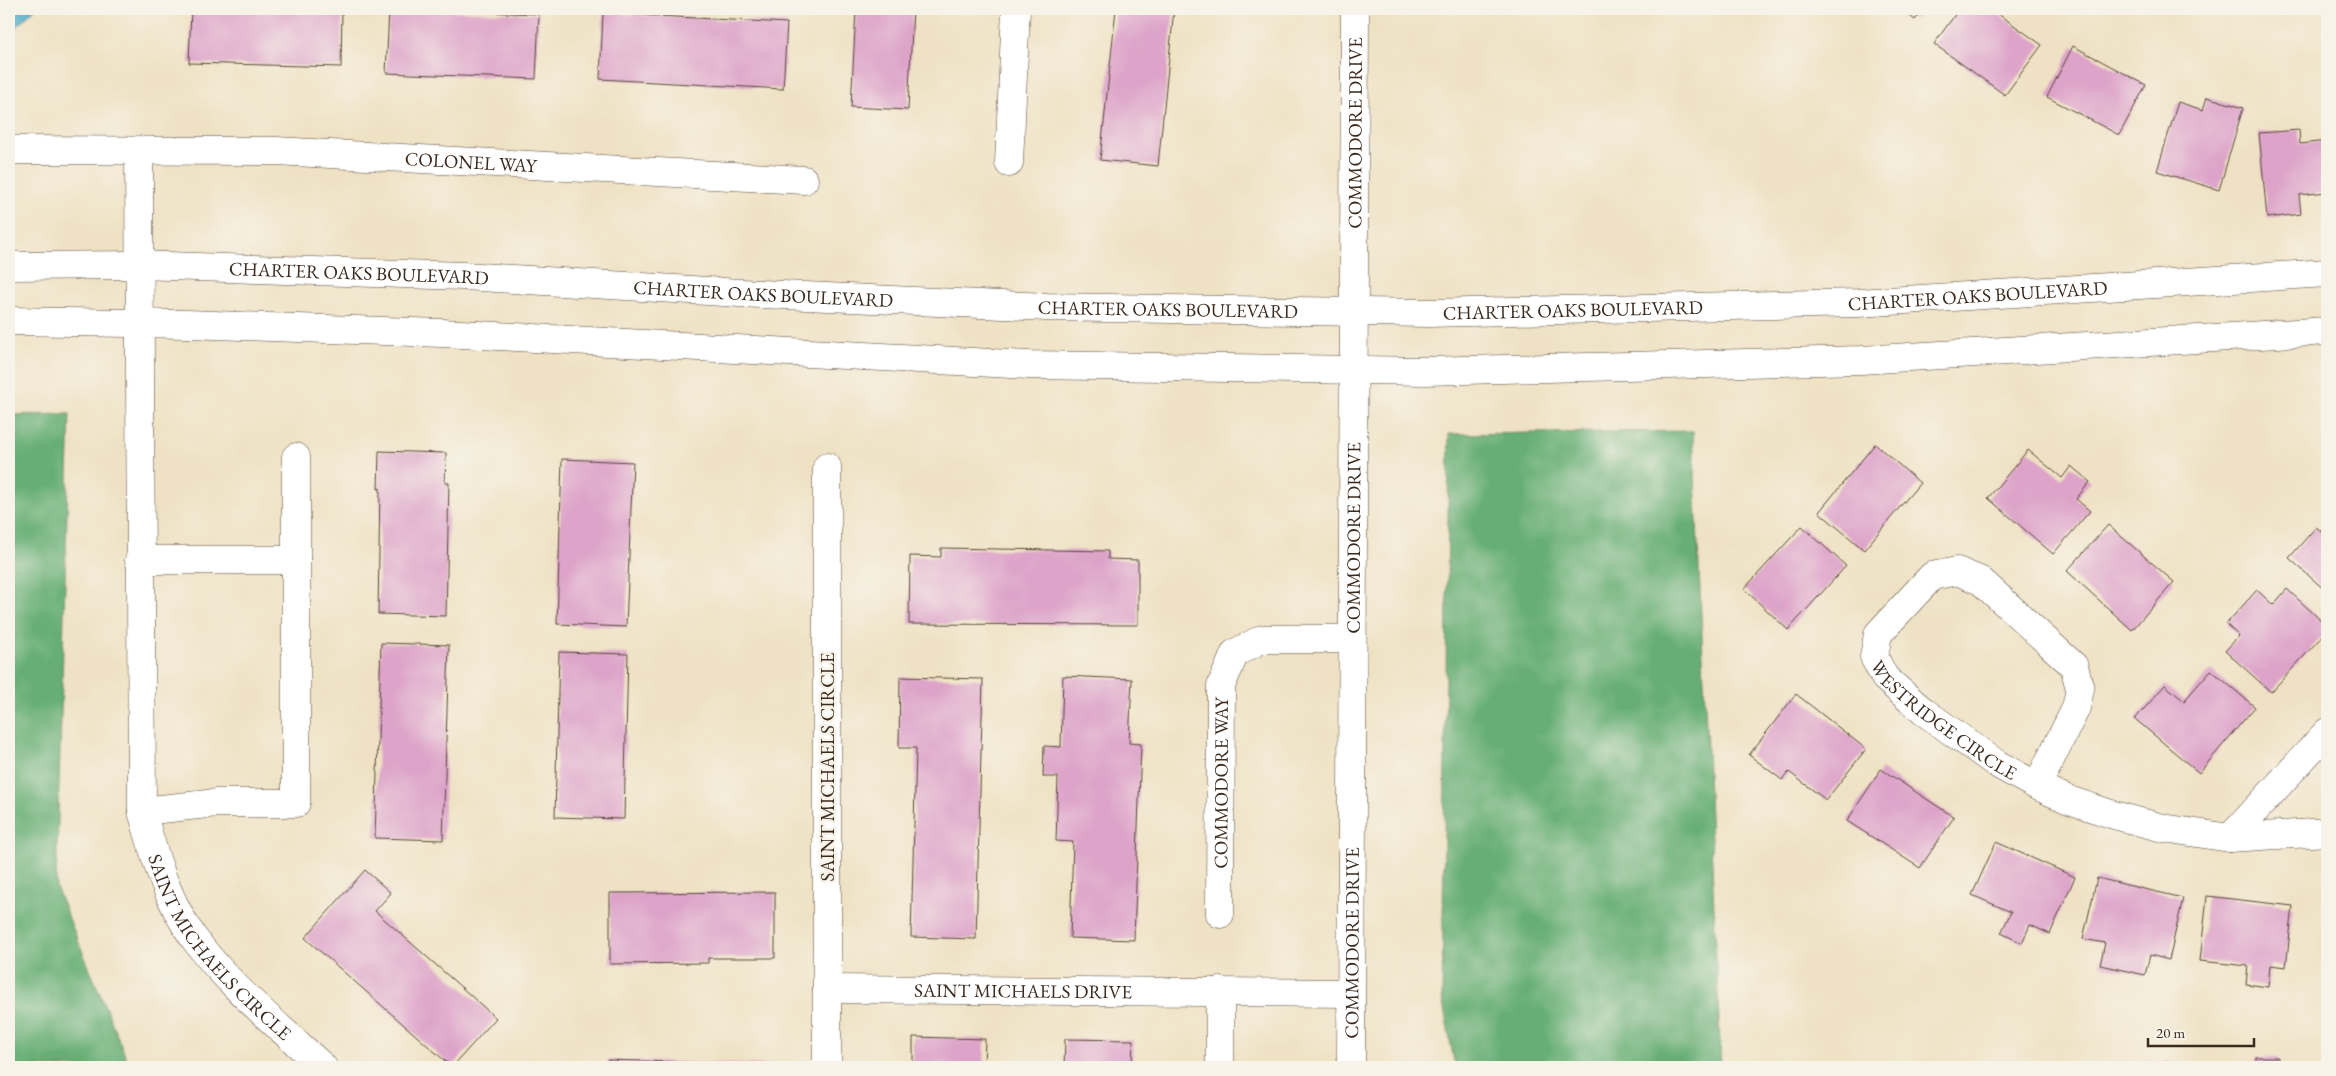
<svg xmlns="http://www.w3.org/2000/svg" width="2336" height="1076" font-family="'EB Garamond',serif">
<rect width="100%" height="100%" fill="#f7f3e8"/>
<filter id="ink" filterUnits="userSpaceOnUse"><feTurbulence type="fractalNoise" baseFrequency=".02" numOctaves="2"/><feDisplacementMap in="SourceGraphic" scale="10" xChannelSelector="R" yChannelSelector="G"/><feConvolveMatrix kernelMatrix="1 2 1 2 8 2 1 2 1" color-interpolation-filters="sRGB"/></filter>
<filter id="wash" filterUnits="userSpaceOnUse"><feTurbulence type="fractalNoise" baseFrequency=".0096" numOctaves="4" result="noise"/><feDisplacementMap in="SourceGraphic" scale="20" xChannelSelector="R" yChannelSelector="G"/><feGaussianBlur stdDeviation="1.12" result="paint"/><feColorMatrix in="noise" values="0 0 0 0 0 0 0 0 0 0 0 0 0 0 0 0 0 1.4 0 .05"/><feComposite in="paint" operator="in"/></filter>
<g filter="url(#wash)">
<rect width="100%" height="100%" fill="#efe2c4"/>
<path fill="#66ae75" stroke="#506c4a" d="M 70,414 L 56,887 L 130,1067 L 9,1067 L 9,415 Z
M 1693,431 L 1721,1067 L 1455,1067 L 1442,998 L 1449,434 Z"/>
<path fill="#49acc8" stroke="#426b73" d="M 9,9 L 35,9 L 9,34 Z"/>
<g id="blocks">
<path fill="#dda3c9" d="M 191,9 L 342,9 L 341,67 L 189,63 Z
M 389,9 L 539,14 L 536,79 L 386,73 Z
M 856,9 L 913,9 L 908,110 L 851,107 Z
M 1116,9 L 1174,9 L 1158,166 L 1100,160 Z
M 1901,9 L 1924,9 L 1915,20 Z
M 1959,9 L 1991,9 L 2042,45 L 2005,95 L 1934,44 Z
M 603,13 L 787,23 L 783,89 L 600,79 Z
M 2073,46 L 2146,85 L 2119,135 L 2047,97 Z
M 2207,97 L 2243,108 L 2219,190 L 2157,171 L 2178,102 L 2203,110 Z
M 2299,130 L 2300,144 L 2327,141 L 2327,192 L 2299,195 L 2301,214 L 2267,218 L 2259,133 Z
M 1875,444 L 1920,483 L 1864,550 L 1819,512 Z
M 2028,450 L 2062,478 L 2071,466 L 2090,482 L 2076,499 L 2090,511 L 2053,554 L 1988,498 Z
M 379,451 L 446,453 L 445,483 L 449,483 L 446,616 L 378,614 L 380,488 L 378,489 Z
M 562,459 L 633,462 L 626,627 L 557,624 Z
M 2108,525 L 2174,582 L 2132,630 L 2067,571 Z
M 1802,526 L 1846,566 L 1788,630 L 1744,589 Z
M 2316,527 L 2327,536 L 2327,592 L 2289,558 Z
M 941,548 L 1108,551 L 1108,559 L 1138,560 L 1138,625 L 909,624 L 910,556 L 941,557 Z
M 2287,589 L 2327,626 L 2327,631 L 2271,692 L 2225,651 L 2239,636 L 2226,624 L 2257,590 L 2273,605 Z
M 381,643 L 449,645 L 443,840 L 375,838 Z
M 559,652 L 628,654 L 624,819 L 555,817 Z
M 2211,670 L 2255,707 L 2199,773 L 2135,719 L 2165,685 L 2184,701 Z
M 1063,676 L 1132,679 L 1129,743 L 1141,744 L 1134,940 L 1070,938 L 1073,842 L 1056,841 L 1058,777 L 1043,777 L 1044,746 L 1061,747 Z
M 900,677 L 983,679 L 976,939 L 911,937 L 916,748 L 899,748 Z
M 1796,694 L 1866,749 L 1826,800 L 1789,772 L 1782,780 L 1749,755 Z
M 1881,769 L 1954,817 L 1920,868 L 1847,821 Z
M 1996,842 L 2075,877 L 2050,934 L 2030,925 L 2022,943 L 2001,933 L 2011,912 L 1972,895 Z
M 365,870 L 391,893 L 375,911 L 496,1018 L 452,1067 L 305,938 Z
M 2097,878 L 2183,898 L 2169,960 L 2150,955 L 2145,975 L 2100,965 L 2105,943 L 2083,939 Z
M 775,892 L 775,958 L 708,958 L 708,963 L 610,964 L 610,893 Z
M 2207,896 L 2293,906 L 2286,967 L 2270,965 L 2268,987 L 2246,984 L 2248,966 L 2200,961 Z
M 913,1037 L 985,1039 L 984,1067 L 913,1067 Z
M 1065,1039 L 1133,1040 L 1132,1067 L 1064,1067 Z
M 2256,1057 L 2278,1057 L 2278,1067 L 2256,1067 Z
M 607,1060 L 776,1065 L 776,1067 L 606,1067 Z
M 2169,1062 L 2169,1067 L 2122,1067 L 2122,1065 Z"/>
</g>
</g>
<g filter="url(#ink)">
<use href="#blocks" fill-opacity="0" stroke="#564637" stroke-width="1"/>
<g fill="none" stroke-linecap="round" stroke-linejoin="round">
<defs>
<g id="minor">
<path id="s1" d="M 9,150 L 276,151 L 804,180"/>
<path id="s2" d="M 139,150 L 142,811 C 154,855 168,904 196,941 C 231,988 280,1027 323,1067"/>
<path d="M 1009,163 L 1016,9"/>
<path id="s3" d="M 9,266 L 139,265 L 463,276 L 740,293 L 1047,307 L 1429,313 L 1858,303 L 2327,273"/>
<path d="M 9,321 L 187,324 L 442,333 L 1029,365 L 1426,371 L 1861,360 L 2327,331"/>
<path d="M 139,560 L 296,560"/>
<path id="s4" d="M 2037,786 L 2076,708 L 2080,689 L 2074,666 L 1981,581 L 1957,571 L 1932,576 L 1878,634 L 1874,657 L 1885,678 L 1923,711 L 1997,764 L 2037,786 L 2069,800 L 2114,815 L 2163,828 L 2230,838 L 2327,832"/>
<path d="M 142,811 L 217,803 L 296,803 L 296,457"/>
<path d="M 2230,838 L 2327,732"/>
<path id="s5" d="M 1220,914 L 1221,686 L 1235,653 L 1262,639 L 1351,639"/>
<path id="s6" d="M 827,989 L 1350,993"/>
<path d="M 827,1067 L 827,467"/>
<path d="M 1220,1067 L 1220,991"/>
<path id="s7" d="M 1351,1067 L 1355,9"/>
</g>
</defs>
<use href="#minor" stroke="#564637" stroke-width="29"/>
<use href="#minor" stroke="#fff" stroke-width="28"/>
</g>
</g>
<g text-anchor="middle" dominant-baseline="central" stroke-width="5" stroke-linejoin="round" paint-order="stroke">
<g font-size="19" fill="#3b2a1e" stroke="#f7f3e8">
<text stroke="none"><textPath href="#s7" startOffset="934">COMMODORE DRIVE</textPath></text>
<text stroke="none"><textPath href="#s1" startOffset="462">COLONEL WAY</textPath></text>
<text stroke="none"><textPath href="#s3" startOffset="350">CHARTER OAKS BOULEVARD</textPath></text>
<text stroke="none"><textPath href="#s3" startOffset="755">CHARTER OAKS BOULEVARD</textPath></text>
<text stroke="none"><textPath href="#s3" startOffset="1970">CHARTER OAKS BOULEVARD</textPath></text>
<text stroke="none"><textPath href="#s3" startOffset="1160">CHARTER OAKS BOULEVARD</textPath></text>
<text stroke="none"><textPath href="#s3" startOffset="1565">CHARTER OAKS BOULEVARD</textPath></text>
<text stroke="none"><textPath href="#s7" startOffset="529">COMMODORE DRIVE</textPath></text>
<text stroke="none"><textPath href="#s4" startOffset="506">WESTRIDGE CIRCLE</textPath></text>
<text transform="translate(827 767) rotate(-90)">SAINT MICHAELS CIRCLE</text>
<text stroke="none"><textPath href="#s5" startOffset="131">COMMODORE WAY</textPath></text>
<text stroke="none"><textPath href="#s7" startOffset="124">COMMODORE DRIVE</textPath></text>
<text stroke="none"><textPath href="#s2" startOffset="821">SAINT MICHAELS CIRCLE</textPath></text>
<text stroke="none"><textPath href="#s6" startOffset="196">SAINT MICHAELS DRIVE</textPath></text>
</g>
</g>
<rect width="2336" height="1076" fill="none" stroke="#f7f3e8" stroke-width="30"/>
<path d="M2148 1038v8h106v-8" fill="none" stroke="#3b2a1e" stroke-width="2.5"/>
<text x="2156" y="1038" font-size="15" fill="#3b2a1e" stroke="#f7f3e8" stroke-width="4" paint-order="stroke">20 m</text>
</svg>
